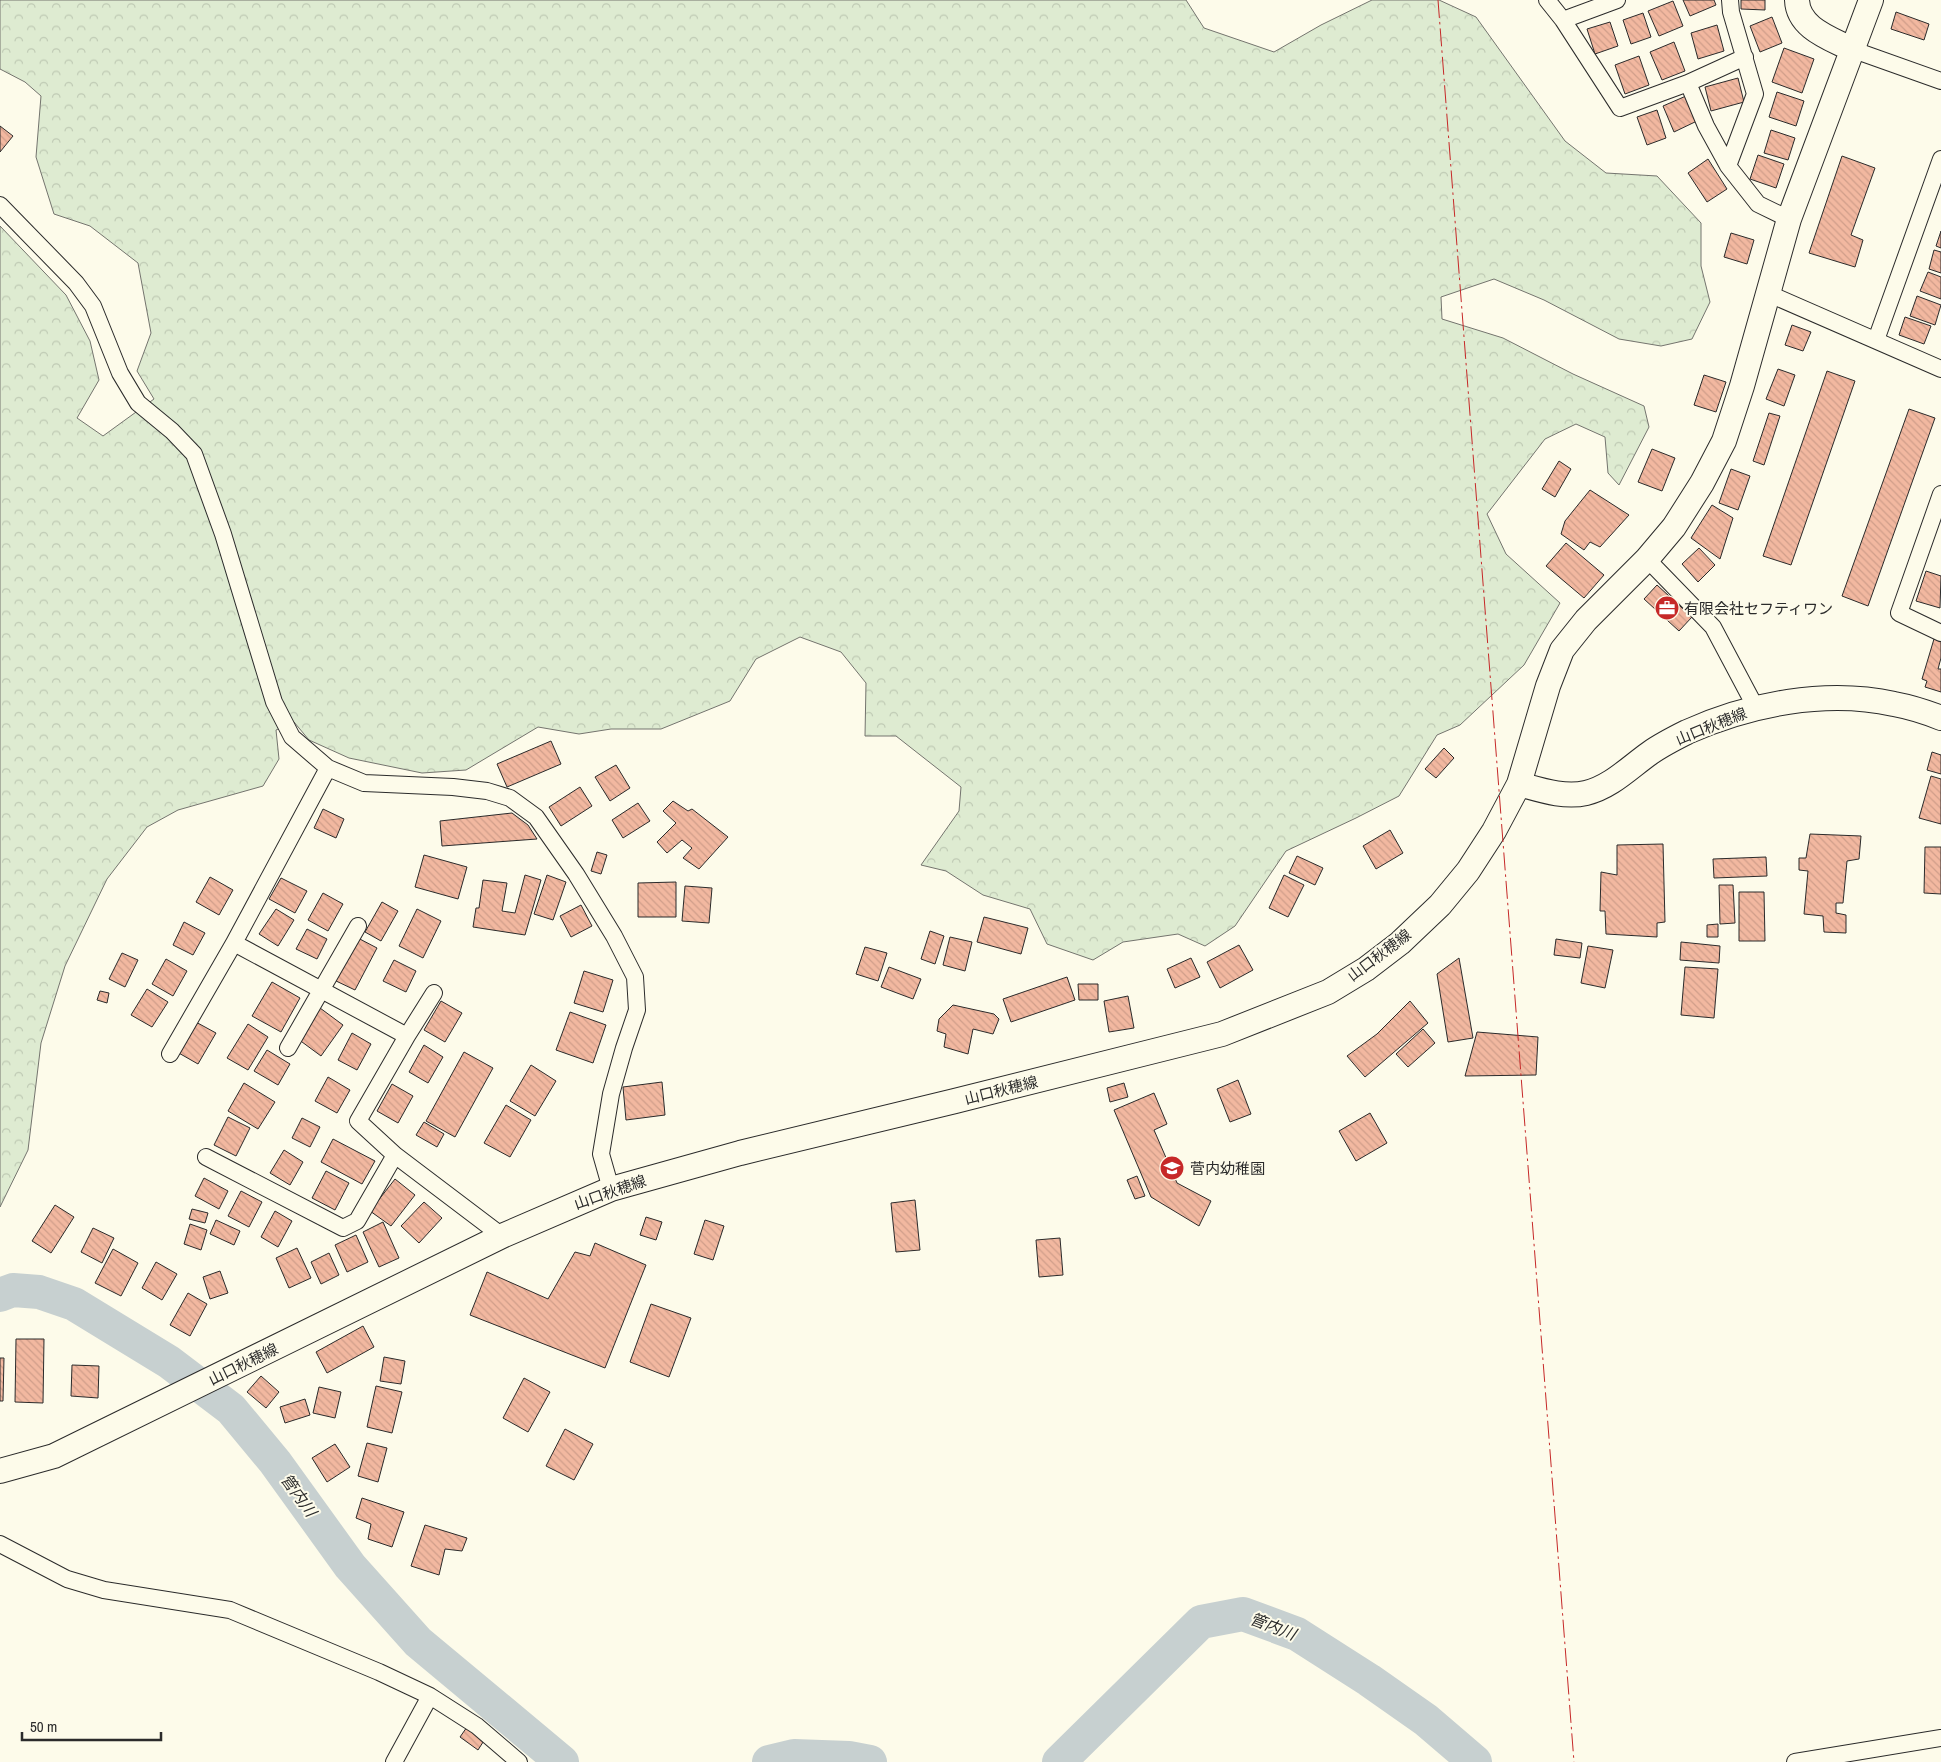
<svg xmlns="http://www.w3.org/2000/svg" width="1941" height="1762" font-family="'Archivo Narrow','Noto Sans JP',sans-serif">
<defs>
<pattern id="forest-crowns" width="20" height="18" patternUnits="userSpaceOnUse" patternTransform="scale(1.25)"><rect width="20" height="18" fill="#deebd1"/><path d="M2 6a3 3 0 1 1 6 0M12 15a3 3 0 1 1 6 0" fill="none" stroke="#bfcab4"/></pattern>
<pattern id="building-back-hatch" width="6" height="6" patternUnits="userSpaceOnUse" patternTransform="scale(1.25)"><rect width="6" height="6" fill="#f2b8a0"/><path d="M-1 5l2 2M0 0l6 6M5-1l2 2" fill="none" stroke="#d09e8a"/></pattern>
</defs>
<rect width="100%" height="100%" fill="#fdfbea"/>
<path fill="url(#forest-crowns)" stroke="#74746e" d="M 0,0 L 1186,0 L 1204,28 L 1274,52 L 1321,25 L 1372,0 L 1439,0 L 1476,17 L 1565,141 L 1606,173 L 1657,176 L 1701,223 L 1701,266 L 1710,302 L 1692,339 L 1661,346 L 1619,339 L 1544,300 L 1494,279 L 1441,297 L 1442,319 L 1503,338 L 1573,374 L 1644,406 L 1649,427 L 1619,485 L 1608,473 L 1605,437 L 1576,424 L 1545,439 L 1487,514 L 1506,554 L 1560,603 L 1524,665 L 1460,725 L 1437,735 L 1399,796 L 1356,818 L 1286,851 L 1235,926 L 1205,946 L 1178,934 L 1123,942 L 1093,960 L 1047,944 L 1030,909 L 983,895 L 946,871 L 921,865 L 959,811 L 961,787 L 896,736 L 865,736 L 866,683 L 841,652 L 800,637 L 756,659 L 730,701 L 661,729 L 611,729 L 579,734 L 538,727 L 466,770 L 422,773 L 349,758 L 309,740 L 294,722 L 276,730 L 279,759 L 263,786 L 178,810 L 147,827 L 107,879 L 65,966 L 41,1043 L 28,1150 L 0,1207 L 0,226 L 66,295 L 90,341 L 99,380 L 77,418 L 103,436 L 154,399 L 137,371 L 151,333 L 138,263 L 90,226 L 54,214 L 36,157 L 41,96 L 25,82 L 0,69 Z"/>
<g fill="none" stroke-linecap="round" stroke-linejoin="round">
<path stroke="#c7d0d0" stroke-width="34" d="M 0,1295 L 13,1290 L 39,1292 L 74,1304 L 169,1362 L 231,1409 L 275,1462 L 350,1566 L 418,1642 L 562,1762
M 769,1762 L 794,1756 L 849,1758 L 870,1762
M 1059,1762 L 1201,1622 L 1243,1614 L 1297,1634 L 1369,1680 L 1426,1720 L 1475,1762"/>
</g>
<path fill="url(#building-back-hatch)" stroke="#2b2b2b" d="M 1683,0 L 1714,0 L 1716,5 L 1690,16 Z
M 1741,0 L 1765,0 L 1765,10 L 1741,9 Z
M 1673,1 L 1683,26 L 1659,36 L 1648,11 Z
M 1896,12 L 1929,24 L 1924,40 L 1891,29 Z
M 1643,13 L 1651,37 L 1631,44 L 1623,20 Z
M 1772,17 L 1782,43 L 1760,52 L 1750,26 Z
M 1610,22 L 1618,46 L 1595,54 L 1587,29 Z
M 1717,25 L 1724,51 L 1698,59 L 1691,33 Z
M 1674,42 L 1685,71 L 1662,80 L 1650,52 Z
M 1784,48 L 1814,59 L 1802,93 L 1772,82 Z
M 1639,56 L 1649,85 L 1625,94 L 1615,65 Z
M 1738,78 L 1744,102 L 1711,111 L 1705,87 Z
M 1777,92 L 1804,101 L 1796,126 L 1769,117 Z
M 1686,96 L 1697,121 L 1674,132 L 1663,106 Z
M 1657,110 L 1666,138 L 1647,145 L 1637,117 Z
M 0,126 L 13,136 L 0,152 Z
M 1771,130 L 1795,138 L 1788,160 L 1764,153 Z
M 1758,155 L 1784,164 L 1776,188 L 1750,179 Z
M 1842,156 L 1875,168 L 1851,235 L 1863,240 L 1855,267 L 1809,253 Z
M 1708,159 L 1727,189 L 1707,202 L 1688,173 Z
M 1941,231 L 1941,248 L 1936,246 Z
M 1731,233 L 1754,240 L 1747,264 L 1724,257 Z
M 1934,250 L 1941,252 L 1941,273 L 1929,269 Z
M 1928,272 L 1941,277 L 1941,299 L 1920,291 Z
M 1917,296 L 1941,305 L 1935,325 L 1910,316 Z
M 1905,317 L 1931,326 L 1924,344 L 1899,335 Z
M 1792,325 L 1811,332 L 1803,351 L 1785,345 Z
M 1778,369 L 1795,375 L 1784,406 L 1766,399 Z
M 1827,371 L 1855,381 L 1791,565 L 1763,556 Z
M 1704,375 L 1726,382 L 1716,412 L 1694,405 Z
M 1909,409 L 1935,418 L 1868,606 L 1842,596 Z
M 1769,413 L 1780,416 L 1764,465 L 1753,461 Z
M 1652,449 L 1675,458 L 1662,491 L 1638,482 Z
M 1559,461 L 1571,469 L 1555,497 L 1542,489 Z
M 1731,469 L 1750,476 L 1738,510 L 1719,503 Z
M 1590,490 L 1629,515 L 1600,547 L 1590,542 L 1584,550 L 1561,534 L 1565,521 Z
M 1712,505 L 1733,518 L 1720,559 L 1691,538 Z
M 1566,543 L 1604,575 L 1584,598 L 1546,566 Z
M 1699,548 L 1715,565 L 1698,582 L 1682,564 Z
M 1926,571 L 1941,576 L 1940,608 L 1916,601 Z
M 1657,585 L 1692,617 L 1679,631 L 1644,599 Z
M 1934,639 L 1941,641 L 1941,658 L 1938,669 L 1941,669 L 1941,692 L 1925,687 L 1927,681 L 1922,679 Z
M 551,741 L 561,764 L 507,787 L 497,764 Z
M 1444,748 L 1454,758 L 1436,778 L 1425,769 Z
M 1932,752 L 1941,755 L 1941,774 L 1927,770 Z
M 616,765 L 630,788 L 610,801 L 595,777 Z
M 1931,776 L 1941,779 L 1941,824 L 1919,818 Z
M 580,787 L 592,806 L 561,826 L 549,807 Z
M 673,801 L 688,811 L 692,809 L 728,837 L 699,869 L 683,858 L 692,848 L 682,840 L 667,853 L 657,842 L 676,823 L 663,811 Z
M 638,803 L 650,821 L 623,838 L 612,820 Z
M 323,809 L 344,819 L 336,838 L 314,828 Z
M 512,813 L 528,825 L 537,839 L 442,846 L 440,821 Z
M 1390,830 L 1403,853 L 1376,869 L 1363,846 Z
M 1810,834 L 1861,836 L 1859,859 L 1847,861 L 1843,903 L 1836,903 L 1836,913 L 1846,915 L 1846,933 L 1824,932 L 1823,916 L 1804,914 L 1808,871 L 1799,870 L 1799,858 L 1806,858 Z
M 1663,844 L 1665,922 L 1657,923 L 1657,937 L 1606,934 L 1605,911 L 1600,911 L 1601,872 L 1617,875 L 1617,845 Z
M 1925,847 L 1941,847 L 1941,894 L 1924,893 Z
M 597,852 L 607,855 L 601,874 L 591,871 Z
M 424,855 L 467,867 L 458,899 L 415,887 Z
M 1297,856 L 1323,868 L 1315,885 L 1289,873 Z
M 1766,857 L 1767,876 L 1714,878 L 1713,859 Z
M 525,875 L 541,880 L 525,935 L 473,927 L 476,908 L 479,908 L 483,880 L 507,883 L 502,911 L 515,913 Z
M 547,875 L 566,882 L 553,920 L 534,914 Z
M 1284,875 L 1304,885 L 1288,917 L 1269,908 Z
M 210,877 L 233,890 L 219,915 L 196,902 Z
M 281,878 L 307,891 L 295,913 L 269,899 Z
M 676,882 L 676,917 L 638,917 L 638,883 Z
M 1719,885 L 1733,885 L 1735,923 L 1720,924 Z
M 685,886 L 712,888 L 709,923 L 682,921 Z
M 1739,892 L 1764,892 L 1765,941 L 1739,941 Z
M 323,893 L 343,904 L 328,931 L 308,920 Z
M 382,902 L 398,911 L 381,941 L 365,932 Z
M 581,905 L 592,926 L 571,937 L 560,916 Z
M 276,909 L 294,920 L 278,946 L 259,934 Z
M 417,909 L 441,921 L 423,958 L 399,946 Z
M 984,917 L 1028,928 L 1021,954 L 977,942 Z
M 184,922 L 205,933 L 193,955 L 173,945 Z
M 1718,924 L 1718,937 L 1707,937 L 1707,925 Z
M 307,929 L 327,939 L 317,959 L 296,949 Z
M 930,931 L 944,936 L 935,964 L 921,959 Z
M 356,937 L 377,948 L 355,990 L 334,980 Z
M 950,937 L 972,942 L 965,971 L 943,965 Z
M 1556,939 L 1582,943 L 1580,958 L 1554,955 Z
M 1681,942 L 1720,946 L 1719,963 L 1680,960 Z
M 1239,945 L 1253,970 L 1220,988 L 1207,962 Z
M 1588,946 L 1613,950 L 1605,988 L 1581,983 Z
M 865,947 L 887,953 L 878,981 L 856,974 Z
M 122,953 L 138,960 L 125,987 L 109,979 Z
M 1191,958 L 1200,977 L 1175,988 L 1167,969 Z
M 1459,958 L 1473,1038 L 1448,1042 L 1437,974 Z
M 166,959 L 187,971 L 173,996 L 152,984 Z
M 394,960 L 416,971 L 406,992 L 383,981 Z
M 889,967 L 921,979 L 913,999 L 881,987 Z
M 1685,967 L 1718,969 L 1714,1018 L 1681,1015 Z
M 584,971 L 613,980 L 603,1012 L 574,1003 Z
M 1067,977 L 1075,1000 L 1011,1022 L 1003,999 Z
M 272,982 L 300,998 L 281,1032 L 252,1016 Z
M 1078,984 L 1098,984 L 1098,1000 L 1079,1000 Z
M 147,989 L 168,1002 L 152,1027 L 131,1015 Z
M 100,991 L 109,993 L 107,1003 L 97,1000 Z
M 1128,996 L 1134,1028 L 1109,1032 L 1104,1001 Z
M 441,1001 L 462,1013 L 445,1042 L 424,1030 Z
M 1410,1001 L 1428,1023 L 1365,1077 L 1347,1056 L 1377,1034 Z
M 953,1005 L 994,1014 L 999,1019 L 993,1034 L 973,1029 L 968,1054 L 944,1047 L 946,1034 L 937,1031 L 939,1019 Z
M 320,1008 L 343,1025 L 321,1056 L 298,1039 Z
M 570,1012 L 606,1025 L 593,1063 L 556,1050 Z
M 194,1021 L 216,1033 L 198,1064 L 177,1052 Z
M 248,1024 L 268,1037 L 248,1070 L 227,1058 Z
M 1423,1029 L 1435,1043 L 1408,1067 L 1396,1054 Z
M 1477,1032 L 1538,1037 L 1536,1075 L 1465,1076 Z
M 352,1033 L 371,1044 L 357,1070 L 338,1060 Z
M 424,1045 L 443,1057 L 428,1083 L 409,1072 Z
M 267,1050 L 290,1064 L 278,1085 L 254,1071 Z
M 464,1052 L 493,1068 L 455,1137 L 426,1121 Z
M 531,1065 L 556,1081 L 535,1116 L 510,1101 Z
M 328,1077 L 350,1090 L 337,1113 L 315,1101 Z
M 1238,1080 L 1251,1114 L 1230,1122 L 1217,1089 Z
M 662,1082 L 665,1115 L 626,1120 L 623,1087 Z
M 244,1083 L 275,1102 L 258,1129 L 228,1111 Z
M 1124,1083 L 1128,1097 L 1110,1102 L 1107,1088 Z
M 392,1084 L 413,1096 L 398,1123 L 377,1111 Z
M 1154,1093 L 1167,1124 L 1154,1130 L 1177,1183 L 1211,1201 L 1199,1226 L 1151,1197 L 1114,1110 Z
M 506,1105 L 531,1120 L 510,1157 L 484,1143 Z
M 1370,1113 L 1387,1143 L 1356,1161 L 1339,1131 Z
M 228,1117 L 250,1128 L 236,1156 L 214,1145 Z
M 302,1118 L 320,1127 L 310,1147 L 292,1138 Z
M 424,1122 L 444,1134 L 437,1147 L 416,1135 Z
M 333,1139 L 375,1161 L 362,1184 L 321,1162 Z
M 284,1150 L 303,1162 L 290,1185 L 270,1173 Z
M 326,1171 L 349,1183 L 335,1210 L 312,1198 Z
M 1137,1176 L 1145,1196 L 1135,1199 L 1127,1180 Z
M 204,1178 L 228,1191 L 219,1209 L 195,1196 Z
M 395,1179 L 415,1195 L 391,1226 L 370,1211 Z
M 241,1191 L 262,1202 L 249,1227 L 228,1216 Z
M 915,1200 L 920,1250 L 896,1252 L 891,1203 Z
M 424,1202 L 442,1218 L 419,1243 L 401,1226 Z
M 55,1205 L 74,1217 L 51,1253 L 32,1241 Z
M 192,1209 L 208,1213 L 205,1223 L 189,1219 Z
M 275,1211 L 292,1221 L 278,1247 L 261,1237 Z
M 646,1217 L 662,1222 L 656,1240 L 640,1235 Z
M 216,1220 L 240,1231 L 234,1245 L 210,1234 Z
M 705,1220 L 724,1226 L 713,1260 L 694,1254 Z
M 383,1222 L 399,1258 L 379,1267 L 363,1232 Z
M 190,1224 L 207,1230 L 201,1250 L 184,1244 Z
M 93,1228 L 114,1238 L 102,1263 L 81,1252 Z
M 356,1235 L 368,1262 L 347,1272 L 335,1245 Z
M 1060,1238 L 1063,1275 L 1039,1277 L 1036,1240 Z
M 595,1243 L 646,1265 L 605,1368 L 470,1315 L 487,1272 L 548,1299 L 575,1252 L 590,1256 Z
M 297,1248 L 311,1278 L 289,1288 L 276,1258 Z
M 113,1249 L 138,1263 L 121,1296 L 95,1283 Z
M 329,1253 L 339,1275 L 321,1284 L 311,1262 Z
M 156,1262 L 177,1274 L 162,1300 L 142,1288 Z
M 220,1271 L 228,1293 L 210,1299 L 203,1277 Z
M 188,1293 L 207,1304 L 190,1336 L 170,1325 Z
M 651,1304 L 691,1318 L 669,1377 L 630,1362 Z
M 363,1326 L 374,1347 L 327,1373 L 316,1352 Z
M 16,1339 L 44,1339 L 43,1403 L 15,1402 Z
M 384,1357 L 405,1361 L 401,1384 L 380,1381 Z
M 0,1358 L 4,1358 L 3,1401 L 0,1401 Z
M 72,1365 L 99,1366 L 98,1398 L 71,1396 Z
M 261,1376 L 279,1392 L 266,1408 L 247,1392 Z
M 524,1378 L 550,1392 L 528,1432 L 503,1418 Z
M 376,1386 L 402,1392 L 392,1433 L 367,1427 Z
M 319,1387 L 341,1392 L 335,1418 L 313,1413 Z
M 305,1399 L 310,1415 L 285,1423 L 280,1407 Z
M 565,1429 L 593,1444 L 574,1480 L 546,1466 Z
M 367,1443 L 387,1448 L 378,1482 L 358,1476 Z
M 335,1444 L 350,1467 L 327,1482 L 312,1458 Z
M 362,1498 L 404,1512 L 392,1547 L 368,1539 L 371,1524 L 356,1518 Z
M 425,1525 L 467,1538 L 462,1551 L 445,1549 L 439,1575 L 411,1566 Z
M 467,1727 L 485,1739 L 478,1750 L 460,1737 Z"/>
<g fill="none" stroke-linecap="round" stroke-linejoin="round">
<defs>
<path id="street" d="M 1547,0 L 1563,20 L 1620,108 L 1688,83 L 1745,57
M 1730,0 L 1731,12 L 1755,94 L 1728,166 L 1758,204 L 1789,219
M 1563,20 L 1617,0
M 1851,49 L 1941,81
M 1688,83 L 1706,126 L 1728,166
M 0,205 L 76,283 L 93,306 L 120,373 L 138,403 L 172,431 L 194,454 L 223,534 L 274,702 L 292,737 L 328,768 L 364,783 L 453,787 L 487,791 L 510,798 L 536,817 L 576,874 L 614,936 L 635,977 L 637,1010 L 624,1048 L 611,1094 L 601,1154 L 611,1189
M 1767,293 L 1941,369
M 1876,340 L 1941,159
M 1941,494 L 1899,613 L 1941,633
M 1647,559 L 1713,627 L 1756,708
M 328,768 L 234,943 L 407,1036 L 358,1121 L 395,1155 L 502,1236
M 407,1036 L 434,993
M 288,1048 L 358,926
M 170,1054 L 234,943
M 206,1157 L 343,1228 L 357,1221 L 395,1155
M 0,1544 L 67,1579 L 104,1590 L 230,1610 L 379,1672 L 430,1696 L 477,1726 L 519,1762
M 394,1762 L 430,1696
M 1795,1762 L 1941,1738"/>
<path id="secondary" d="M 1797,0 C 1798,28 1830,38 1851,49
M 1519,784 C 1541,790 1564,798 1586,793 C 1611,787 1630,767 1650,753 C 1661,745 1675,738 1687,732 C 1749,704 1826,689 1894,704 C 1910,707 1926,712 1941,718
M 0,1471 L 54,1456 L 502,1236 L 611,1189 L 740,1153 L 955,1101 L 1222,1034 L 1328,992 L 1366,969 L 1400,943 L 1440,905 L 1468,871 L 1494,831 L 1519,784 L 1548,686 L 1562,650 L 1586,620 L 1647,559 L 1674,527 L 1702,483 L 1724,441 L 1742,386 L 1789,219 L 1871,0"/>
</defs>
<use href="#street" stroke="#2b2b2b" stroke-width="18"/>
<use href="#secondary" stroke="#2b2b2b" stroke-width="26"/>
<use href="#street" stroke="#fdfbea" stroke-width="16"/>
<use href="#secondary" stroke="#fdfbea" stroke-width="24"/>
<path stroke="#c62828" stroke-width="1" stroke-dasharray="18 4 2.5 4" stroke-linecap="butt" d="M 1438,0 L 1574,1762"/>
</g>
<defs>
<symbol id="office-disc" viewBox="-11 -11 22 22"><circle r="9.5" fill="#c62828" stroke="#fdfbea"/><path d="M-6-3h4V-5.5h4V-3h4V5H-6ZM-1-4.5V-3h2v-1.5ZM-6 0V1H6V0Z" fill="#fff"/></symbol>
<symbol id="school-disc" viewBox="-11 -11 22 22"><circle r="9.5" fill="#c62828" stroke="#fdfbea"/><path d="M0-5L7-2L0 1L-7-2ZM-4 1L0 2.5L4 1V4Q0 6-4 4Z" fill="#fff"/></symbol>
</defs>
<g fill-rule="evenodd">
<use href="#office-disc" x="1653" y="594" width="28" height="28"/>
<use href="#school-disc" x="1158" y="1154" width="28" height="28"/>
</g>
<g text-anchor="middle" dominant-baseline="central" stroke-width="4" stroke-linejoin="round" paint-order="stroke">
<g font-size="15" fill="#2b2b2b" stroke="#fdfbea" text-anchor="start">
<text x="1684" y="608">有限会社セフティワン</text>
<text x="1190" y="1168">菅内幼稚園</text>
</g>
<g font-size="15" fill="#2b2b2b" stroke="#fdfbea">
<text transform="translate(1711 726) rotate(-22)">山口秋穂線</text>
<text transform="translate(1379 955) rotate(-37)">山口秋穂線</text>
<text transform="translate(1001 1090) rotate(-14)">山口秋穂線</text>
<text transform="translate(610 1192) rotate(-19)">山口秋穂線</text>
<text transform="translate(243 1364) rotate(-26)">山口秋穂線</text>
</g>
<g font-size="16" font-style="italic" fill="#2b2b2b" stroke="#fdfbea">
<text transform="translate(299 1495) rotate(54)">管内川</text>
<text transform="translate(1273 1626) rotate(21)">管内川</text>
</g>
</g>
<path d="M22 1732v8h139v-8" fill="none" stroke="#2b2b2b" stroke-width="2.5"/>
<text x="30" y="1732" font-size="15" fill="#2b2b2b" stroke="#fdfbea" stroke-width="4" paint-order="stroke">50 m</text>
</svg>
